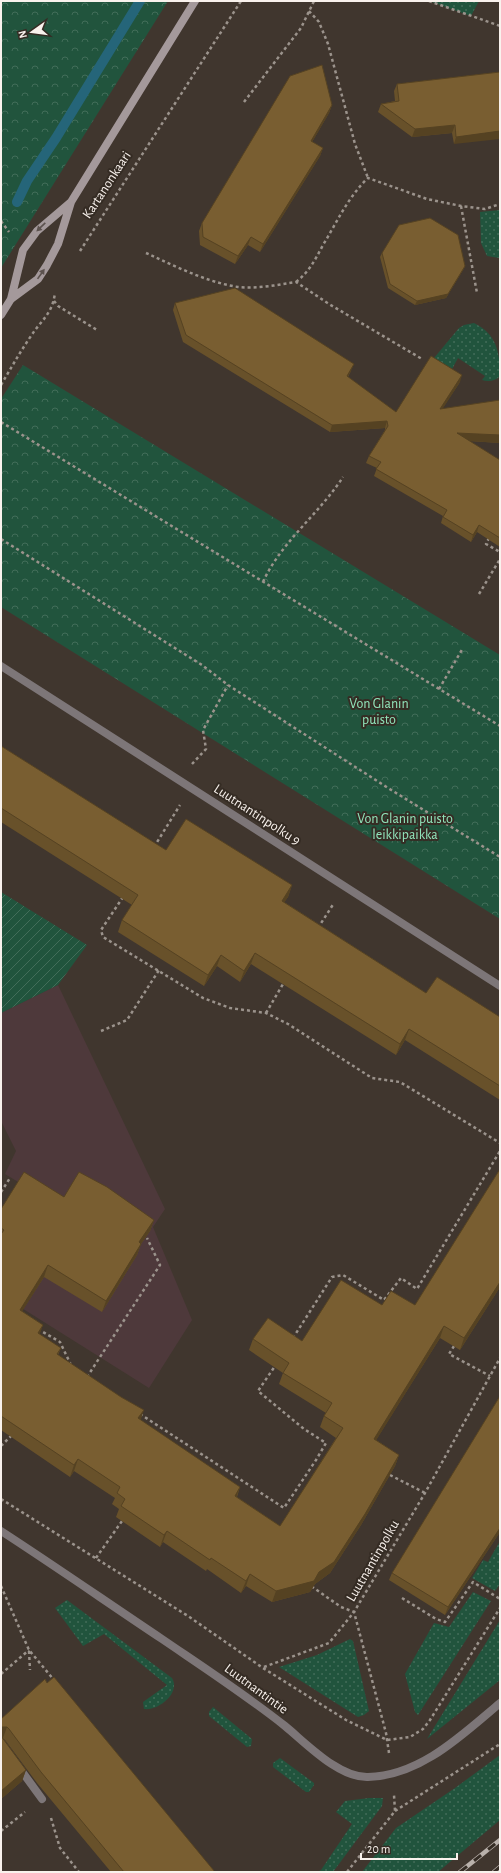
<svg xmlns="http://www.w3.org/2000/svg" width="501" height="1873" font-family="'Alegreya Sans',sans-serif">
<defs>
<pattern id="grass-dots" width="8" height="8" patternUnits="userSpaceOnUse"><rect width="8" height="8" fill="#21543d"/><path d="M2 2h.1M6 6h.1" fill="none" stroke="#426d59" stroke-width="1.8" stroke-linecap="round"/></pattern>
<pattern id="park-crowns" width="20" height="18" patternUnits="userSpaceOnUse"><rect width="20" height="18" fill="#21543d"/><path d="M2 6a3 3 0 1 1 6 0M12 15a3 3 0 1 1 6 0" fill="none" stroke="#426d59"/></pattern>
<pattern id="garden-furrows" width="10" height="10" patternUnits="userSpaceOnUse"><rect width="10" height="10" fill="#21543d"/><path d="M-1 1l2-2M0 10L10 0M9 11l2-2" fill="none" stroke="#426d59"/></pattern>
</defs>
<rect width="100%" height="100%" fill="#40362e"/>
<path fill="#4e393b" d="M 58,985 L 165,1209 L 153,1227 L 192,1320 L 149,1388 L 1,1295 L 20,1183 L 5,1174 L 16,1151 L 1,1121 L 1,1013 Z"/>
<path fill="url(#grass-dots)" d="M 429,1 L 479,1 L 471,16 Z
M 500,210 L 500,258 L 499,258 L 487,256 L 481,243 L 480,212 Z
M 474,323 C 497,334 500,353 500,376 C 496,381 488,382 482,380 L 485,376 L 458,358 L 451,371 L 434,358 L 459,328 L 464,325 Z
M 500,1541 L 500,1584 L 495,1591 L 472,1578 L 483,1560 L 488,1562 Z
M 473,1592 L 491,1601 L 418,1715 L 415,1712 L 405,1674 L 434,1623 L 449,1627 Z
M 67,1600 L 172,1678 C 181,1693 158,1711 144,1709 L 143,1702 L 167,1685 L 104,1634 L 83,1646 L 55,1608 Z
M 500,1620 L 500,1680 L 427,1739 Z
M 350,1639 L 353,1641 L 369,1711 L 364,1715 L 358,1717 L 279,1667 L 317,1655 Z
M 213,1707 L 252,1739 L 251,1746 L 247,1747 L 209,1716 L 209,1712 Z
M 500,1755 L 500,1820 L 438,1872 L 362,1872 L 396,1828 L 455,1788 Z
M 280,1758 L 314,1783 L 314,1785 L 309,1792 L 306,1792 L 273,1767 L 273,1763 Z
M 369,1798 L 383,1798 L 382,1806 L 333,1872 L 317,1872 L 321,1870 L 352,1824 L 336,1812 L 345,1801 Z"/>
<path fill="url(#park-crowns)" d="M 1,1 L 168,1 L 1,268 Z
M 23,365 L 500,655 L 500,919 L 1,607 L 1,399 Z"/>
<path fill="url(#garden-furrows)" d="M 1,892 L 87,945 L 58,985 L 1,1013 Z"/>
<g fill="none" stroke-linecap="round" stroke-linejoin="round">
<path stroke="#256579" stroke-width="10" d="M 17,202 L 27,181 L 56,138 L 140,1"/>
<path stroke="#9b938c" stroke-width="2.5" stroke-dasharray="3 3" stroke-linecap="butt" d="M 429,1 L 500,26
M 309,11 L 319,22 L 328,44 L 355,144 L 368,178
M 244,102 L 301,28 L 314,1
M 461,206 L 477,293
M 1,221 L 9,232
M 80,251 L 241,1
M 146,253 C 175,266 206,282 238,287 C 257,289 277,285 296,282 L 329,304 L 422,359
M 296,282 C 309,272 315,260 323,245 C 337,222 348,197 368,178 L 427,199 L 461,206 L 485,209 L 500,204
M 54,301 L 58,306 L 97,330
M 1,385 C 11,368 20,352 31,336 C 41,320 52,315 55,293
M 1,422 L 500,726
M 489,538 L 486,544 L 500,552
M 1,539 L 202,665 L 228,685 L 388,788 L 500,857
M 263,582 C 281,542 319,514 343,477
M 479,594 L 500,559
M 439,689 L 463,648
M 192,764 L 206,749 L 203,730 L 228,685
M 154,847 L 180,805
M 123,897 L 101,930 L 103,937 L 203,998 L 230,1008 L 266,1013 L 288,1024 L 372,1078 L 400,1082 L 500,1143
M 318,928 L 334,903
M 266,1013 L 283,984
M 101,1031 L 127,1020 L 159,970
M 1,1192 L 10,1178
M 38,1329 L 60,1342 L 71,1365
M 293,1338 L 332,1277 L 343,1275 L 384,1300 L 401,1278 L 417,1289 L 500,1151
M 454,1346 L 449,1354 L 490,1376
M 87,1377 L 160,1265 L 147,1238
M 140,1414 L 284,1508 L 316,1460 L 326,1443 L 304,1429 L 258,1391 L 275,1366
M 1,1444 L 2,1445 L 13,1434
M 390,1475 L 425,1493
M 1,1499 L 188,1616 L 263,1668 L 346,1720 L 387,1740 L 410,1737 L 423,1729 L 430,1720 L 500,1608
M 96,1558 L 122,1521
M 1,1586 L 29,1650 L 54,1680
M 402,1598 L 436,1619 L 445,1622 L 473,1582 L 500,1599
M 29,1651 L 30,1670
M 264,1667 L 329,1643 L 354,1612 L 341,1607 L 311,1586
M 1,1674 L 29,1650
M 389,1753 L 386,1733 L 354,1612 L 425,1493 L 500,1358
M 395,1811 L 500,1744
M 51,1818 L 60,1848 L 79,1872
M 1,1831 L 25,1812
M 347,1872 L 395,1811 L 394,1795"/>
<path stroke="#7d7678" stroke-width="8" d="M 18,1766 L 42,1799"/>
<path stroke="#7d7678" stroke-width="8" d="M 1,666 L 500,986
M 1,1531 C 55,1566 108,1603 162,1639 C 203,1667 246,1695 285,1726 C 307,1744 339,1778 368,1777 C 420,1776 462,1735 500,1703"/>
<path stroke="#a4999b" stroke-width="8" d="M 11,299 L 38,279 L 47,265 L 58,244 L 71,202 L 195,1
M 1,315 L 11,299 L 23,250 L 37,231 L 71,202"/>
<defs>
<path id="rail" d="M 460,1872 L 500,1840
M 494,1872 L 500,1867"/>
</defs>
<use href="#rail" stroke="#b9b1ab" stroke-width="4.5"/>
<use href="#rail" stroke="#352c24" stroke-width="3" stroke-dasharray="9" stroke-linecap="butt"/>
</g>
<path fill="#68512a" d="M 500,72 L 454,144 L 452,133 L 412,137 L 378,112 L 381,104 L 395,101 L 394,91 L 397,84 Z
M 332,105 L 329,113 L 312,142 L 323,148 L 320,156 L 260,252 L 248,245 L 235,264 L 200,245 L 199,231 L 202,223 Z
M 382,253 L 465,266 L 463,270 L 446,298 L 415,305 L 388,288 L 380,257 Z
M 175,303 L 351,371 L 348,377 L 396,412 L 460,382 L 442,409 L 500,443 L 469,441 L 500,460 L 500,547 L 477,532 L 471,542 L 441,523 L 443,516 L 374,476 L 377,468 L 366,463 L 369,456 L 385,430 L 385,428 L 330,432 L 183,342 L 173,310 Z
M 1,746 L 166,850 L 292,885 L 288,897 L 284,902 L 426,993 L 500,1017 L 500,1100 L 405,1040 L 396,1055 L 251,964 L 240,982 L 217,966 L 204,986 L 118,932 L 122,920 L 132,905 L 1,822 Z
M 500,1169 L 500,1287 L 460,1350 L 440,1338 L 376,1440 L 399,1455 L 395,1466 L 361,1525 L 330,1573 L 315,1584 L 310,1592 L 272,1602 L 246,1586 L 241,1593 L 207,1569 L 206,1571 L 163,1542 L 160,1547 L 116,1517 L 119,1509 L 112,1504 L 115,1498 L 74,1471 L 70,1477 L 1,1430 L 1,1209 L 64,1197 L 154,1220 L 150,1231 L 141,1244 L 137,1255 L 102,1312 L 44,1277 L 22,1311 L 43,1325 L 39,1334 L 61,1348 L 58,1355 L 140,1420 L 240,1487 L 237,1497 L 280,1526 L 336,1438 L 320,1427 L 324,1416 L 326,1413 L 279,1384 L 283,1373 L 249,1350 L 253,1339 L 302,1341 L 382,1305 L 415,1305 Z
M 500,1396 L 500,1532 L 445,1615 L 389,1580 L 392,1573 Z
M 47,1683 L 215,1872 L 111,1872 L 37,1783 L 5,1740 L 3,1738 L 26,1770 L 22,1781 L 1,1799 L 1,1719 Z"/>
<path fill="#554222" d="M 332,105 L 329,113 L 308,149 L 311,141 Z
M 455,125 L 452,133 L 412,137 L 415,129 Z
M 500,131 L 500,139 L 454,144 L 456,137 Z
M 323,148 L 320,156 L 260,252 L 263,244 Z
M 251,237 L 248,245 L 235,264 L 238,256 Z
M 465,266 L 463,270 L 446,298 L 415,305 L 417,301 Z
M 354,364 L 351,371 L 344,383 L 347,376 Z
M 462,375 L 460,382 L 438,416 L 440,409 Z
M 387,421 L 385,428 L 330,432 L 332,425 Z
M 457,433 L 500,435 L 500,443 L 454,440 Z
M 479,525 L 477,532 L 471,542 L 473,535 Z
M 292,885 L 288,897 L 278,912 L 282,901 Z
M 255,953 L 251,964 L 240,982 L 244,971 Z
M 221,955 L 217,966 L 204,986 L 208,975 Z
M 409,1029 L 405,1040 L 396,1055 L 400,1044 Z
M 154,1220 L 150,1231 L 141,1244 L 137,1255 L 102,1312 L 106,1301 L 139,1242 Z
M 48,1265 L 44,1277 L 16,1321 L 20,1310 Z
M 500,1282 L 500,1287 L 460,1350 L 464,1338 Z
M 43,1325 L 39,1336 L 38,1333 Z
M 444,1326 L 440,1338 L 370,1450 L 374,1439 Z
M 144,1410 L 140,1422 L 138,1418 Z
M 399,1455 L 395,1466 L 361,1525 L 330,1573 L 315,1584 L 310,1592 L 272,1602 L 276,1591 Z
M 78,1459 L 74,1471 L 70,1477 L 74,1465 Z
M 240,1487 L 236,1498 L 235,1496 Z
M 500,1528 L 500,1532 L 445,1615 L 448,1607 Z
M 167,1531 L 163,1542 L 160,1547 L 164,1535 Z
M 250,1574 L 246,1586 L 241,1593 L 246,1581 Z
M 2,1727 L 7,1727 L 3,1738 L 1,1738 L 1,1729 Z
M 26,1770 L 22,1781 L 1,1799 L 1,1791 Z"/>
<path fill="#795e31" stroke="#554222" d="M 322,65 L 332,105 L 311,141 L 323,148 L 263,244 L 251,237 L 238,256 L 203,237 L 202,223 L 290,76 Z
M 500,72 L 500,131 L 456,137 L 455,125 L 415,129 L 381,104 L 399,101 L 397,84 Z
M 430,218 L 458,235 L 465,266 L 448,294 L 417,301 L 390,284 L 382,253 L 399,225 Z
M 235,288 L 354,364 L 347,376 L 396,412 L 431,356 L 462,375 L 440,409 L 500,400 L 500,435 L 457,433 L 500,460 L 500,538 L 479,525 L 473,535 L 443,517 L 447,510 L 376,469 L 381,462 L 369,456 L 388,426 L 387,421 L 332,425 L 186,335 L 175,303 Z
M 1,746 L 166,850 L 186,819 L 292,885 L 282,901 L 426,993 L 437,977 L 500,1017 L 500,1086 L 409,1029 L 400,1044 L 255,953 L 244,971 L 221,955 L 208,975 L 122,920 L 138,895 L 1,808 Z
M 500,1169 L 500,1282 L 464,1338 L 444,1326 L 374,1439 L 399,1455 L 365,1514 L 334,1562 L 319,1572 L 314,1581 L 276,1591 L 250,1574 L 246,1581 L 211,1558 L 210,1560 L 167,1531 L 164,1535 L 121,1506 L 125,1499 L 117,1493 L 120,1487 L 78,1459 L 74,1465 L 1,1416 L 1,1234 L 4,1230 L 1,1228 L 1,1209 L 24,1172 L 64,1197 L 79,1172 L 107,1187 L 154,1220 L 139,1242 L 141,1244 L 106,1301 L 48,1265 L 20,1310 L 43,1325 L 38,1333 L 61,1348 L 57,1354 L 121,1397 L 144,1410 L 138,1418 L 240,1487 L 235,1496 L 280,1526 L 343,1428 L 324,1416 L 332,1403 L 283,1373 L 289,1363 L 253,1339 L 268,1318 L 302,1341 L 341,1280 L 382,1305 L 391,1291 L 415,1305 Z
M 500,1396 L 500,1528 L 448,1607 L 392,1573 Z
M 54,1677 L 215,1872 L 124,1872 L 41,1772 L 9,1729 L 7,1727 L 2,1727 L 1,1729 L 1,1719 L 45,1679 L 47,1683 Z
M 1,1736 L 26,1770 L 1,1791 Z"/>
<defs><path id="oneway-solid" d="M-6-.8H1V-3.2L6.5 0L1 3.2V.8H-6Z"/></defs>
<g fill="#5c524e">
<use href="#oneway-solid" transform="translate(41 227) rotate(136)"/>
<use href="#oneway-solid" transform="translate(41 274) rotate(-55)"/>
</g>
<g text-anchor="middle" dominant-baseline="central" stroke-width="4" stroke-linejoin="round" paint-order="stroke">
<g font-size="14" fill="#f9f2ed" stroke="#352c24">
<text transform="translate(107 185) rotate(-57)">Kartanonkaari</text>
<text transform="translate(257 815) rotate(33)">Luutnantinpolku 9</text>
<text transform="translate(373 1561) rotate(-60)">Luutnantinpolku</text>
<text transform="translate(256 1689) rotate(36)">Luutnantintie</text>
</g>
<g font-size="14" fill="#91e5bb" stroke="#352c24">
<text x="379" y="704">Von Glanin<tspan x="379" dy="16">puisto</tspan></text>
<text x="405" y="819">Von Glanin puisto<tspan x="405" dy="16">leikkipaikka</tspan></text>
</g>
</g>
<rect width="501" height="1873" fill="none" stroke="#f9f2ed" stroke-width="4"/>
<g transform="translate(32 32) rotate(256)" stroke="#352c24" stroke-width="3" paint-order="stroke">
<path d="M0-3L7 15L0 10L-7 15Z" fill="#f9f2ed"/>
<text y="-6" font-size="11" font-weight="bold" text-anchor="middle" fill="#f9f2ed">N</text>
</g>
<path d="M361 1853v6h96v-6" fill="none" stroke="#f9f2ed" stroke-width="2"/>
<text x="367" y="1853" font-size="12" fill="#f9f2ed" stroke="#352c24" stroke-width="3" paint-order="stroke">20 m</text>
</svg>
